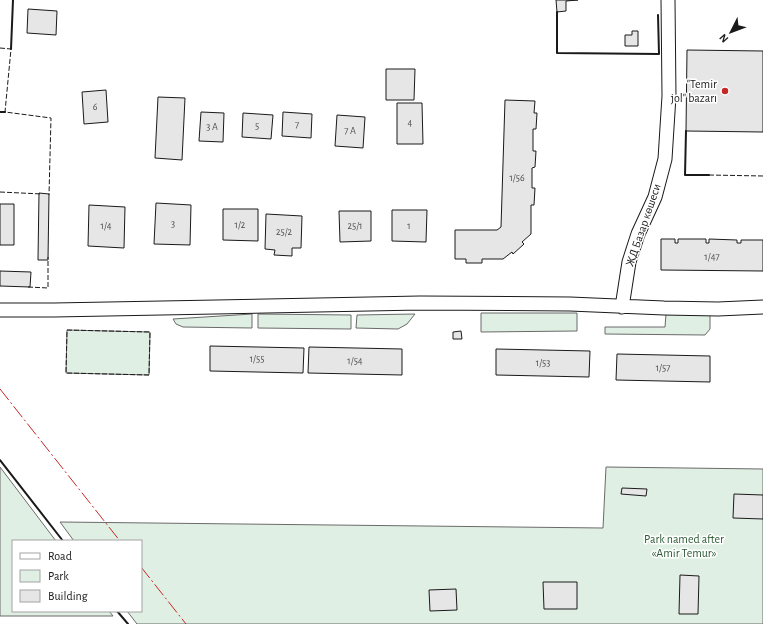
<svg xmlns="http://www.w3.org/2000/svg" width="763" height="624" font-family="'Alegreya Sans',sans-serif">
<rect width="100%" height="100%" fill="#fff"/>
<path fill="#e0efe3" stroke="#6a6a6a" d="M 481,313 L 577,313 L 577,331 L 481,332 Z
M 252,314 L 252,328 L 183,327 L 176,324 L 173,319 Z
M 258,314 L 351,315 L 351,329 L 258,328 Z
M 415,314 L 407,324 L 398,329 L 356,328 L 357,315 Z
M 666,314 L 710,315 L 710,329 L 705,335 L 605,334 L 605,327 L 665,327 Z
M 67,330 L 150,332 L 149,375 L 66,373 Z
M 0,467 L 56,541 L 13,541 L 13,611 L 109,611 L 113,616 L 0,616 Z
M 606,467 L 763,469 L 763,624 L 137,624 L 127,611 L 141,611 L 141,541 L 74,541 L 60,522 L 603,528 Z"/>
<path fill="#e6e6e6" stroke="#1a1a1a" d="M 556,0 L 578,0 L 566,1 L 566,11 L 557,12 Z
M 28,9 L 57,11 L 56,35 L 27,33 Z
M 632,31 L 638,31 L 638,46 L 625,46 L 625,35 L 632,35 Z
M 687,50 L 763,51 L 763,132 L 686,131 Z
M 386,69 L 415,69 L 414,100 L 386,100 Z
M 106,90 L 108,122 L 84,124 L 82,92 Z
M 158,97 L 185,98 L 182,160 L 155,158 Z
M 505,100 L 535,101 L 534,113 L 537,113 L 536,129 L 533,129 L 533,151 L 536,151 L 535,167 L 532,168 L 532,188 L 535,188 L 534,205 L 531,205 L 531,234 L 522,242 L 524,244 L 513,254 L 512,252 L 503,259 L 482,259 L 482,263 L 466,263 L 466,259 L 455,259 L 455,230 L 497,230 L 501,227 Z
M 397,103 L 422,103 L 423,144 L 397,144 Z
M 201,112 L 224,113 L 223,142 L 199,141 Z
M 283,112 L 312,114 L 311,138 L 282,136 Z
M 243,113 L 273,115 L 271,139 L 242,137 Z
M 337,115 L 365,117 L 363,148 L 335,146 Z
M 39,193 L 49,194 L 48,260 L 38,260 Z
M 156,203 L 191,205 L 190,245 L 154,244 Z
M 0,204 L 14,204 L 14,245 L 0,245 Z
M 89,205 L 125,207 L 124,248 L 88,246 Z
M 223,209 L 258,209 L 258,241 L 223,240 Z
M 392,210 L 427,210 L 426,242 L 392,241 Z
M 339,211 L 371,211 L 371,241 L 340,242 Z
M 266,214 L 302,216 L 301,248 L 292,248 L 292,256 L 274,255 L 275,250 L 265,249 Z
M 661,239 L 675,239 L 675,243 L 678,243 L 678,239 L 706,239 L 706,243 L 709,243 L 709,239 L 737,240 L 737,243 L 741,243 L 741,240 L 763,240 L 763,271 L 661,270 Z
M 0,271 L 31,272 L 30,287 L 0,286 Z
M 461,331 L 462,339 L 453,339 L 453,332 Z
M 210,346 L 304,348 L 303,373 L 210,371 Z
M 309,347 L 402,349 L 402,375 L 308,373 Z
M 496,349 L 590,351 L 589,377 L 496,375 Z
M 617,354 L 710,356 L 710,382 L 616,380 Z
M 622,488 L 647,489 L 646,496 L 621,494 Z
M 734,494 L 763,495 L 763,519 L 733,518 Z
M 680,575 L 699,576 L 698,614 L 679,614 Z
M 543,582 L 577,582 L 577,609 L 544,609 Z
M 456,589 L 457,610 L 430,611 L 429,590 Z"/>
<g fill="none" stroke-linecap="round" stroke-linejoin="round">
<defs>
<path id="street" d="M 622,307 L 629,262 L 638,234 L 655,197 L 665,159 L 669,96 L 668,0
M 0,310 L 54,310 L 420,303 L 570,304 L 664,308 L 718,309 L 763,307"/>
</defs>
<use href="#street" stroke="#1a1a1a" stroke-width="15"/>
<use href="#street" stroke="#fff" stroke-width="13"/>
<path stroke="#1a1a1a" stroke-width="1" stroke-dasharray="5 2" stroke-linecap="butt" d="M 0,48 L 11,49 L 5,112 L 51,118 L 49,195
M 709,175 L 763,176
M 0,192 L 42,194
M 28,287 L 48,288 L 48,257
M 67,330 L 150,332 L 149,375 L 66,373 Z"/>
<path stroke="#1a1a1a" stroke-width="2" d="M 557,12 L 557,53 L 659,54 L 658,15
M 11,49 L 13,0
M 0,112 L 5,112
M 686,131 L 685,175 L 709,175
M 0,460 L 63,541
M 117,611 L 128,624"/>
<path stroke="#c62828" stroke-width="1" stroke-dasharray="14 3 2 3" stroke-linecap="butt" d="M 0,389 L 120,541
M 141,567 L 186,624"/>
</g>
<circle fill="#c62828" stroke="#fff" stroke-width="1.5" cx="725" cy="91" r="4"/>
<g text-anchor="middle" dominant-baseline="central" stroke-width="3" stroke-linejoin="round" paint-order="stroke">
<g font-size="10" fill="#4d4d4d">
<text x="95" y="107">6</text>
<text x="410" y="123">4</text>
<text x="297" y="125">7</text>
<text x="257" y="126">5</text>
<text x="212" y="127">3 А</text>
<text x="350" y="131">7 А</text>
<text x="517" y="178">1/56</text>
<text x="173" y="224">3</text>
<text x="240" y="225">1/2</text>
<text x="106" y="226">1/4</text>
<text x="355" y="226">25/1</text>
<text x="409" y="226">1</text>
<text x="284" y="232">25/2</text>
<text x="712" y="257">1/47</text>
<text x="257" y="359">1/55</text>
<text x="355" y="361">1/54</text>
<text x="543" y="363">1/53</text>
<text x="663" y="368">1/57</text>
</g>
<g font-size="12" fill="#1a1a1a" stroke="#fff" text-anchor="end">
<text x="717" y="84">"Temir<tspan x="717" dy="14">jol" bazarı</tspan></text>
</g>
<g font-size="12" fill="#1a1a1a" stroke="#fff">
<text transform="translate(643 225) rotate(-71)">ЖД Базар көшеси</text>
</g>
<g font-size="12" fill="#2b5a34" stroke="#fff">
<text x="684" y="539">Park named after<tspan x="684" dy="14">«Amir Temur»</tspan></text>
</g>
</g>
<rect x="12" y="540" width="130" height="72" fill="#ffffff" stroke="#a3a3a3"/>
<rect x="20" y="553" width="20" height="6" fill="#ffffff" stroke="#a3a3a3"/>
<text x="48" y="560" font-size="12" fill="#1a1a1a">Road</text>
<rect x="20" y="570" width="20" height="12" fill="#e0efe3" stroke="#a3a3a3"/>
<text x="48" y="580" font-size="12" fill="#1a1a1a">Park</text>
<rect x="20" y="590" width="20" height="12" fill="#e6e6e6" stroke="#a3a3a3"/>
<text x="48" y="600" font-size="12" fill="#1a1a1a">Building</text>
<g transform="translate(731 32) rotate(228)" stroke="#ffffff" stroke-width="3" paint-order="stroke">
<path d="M0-3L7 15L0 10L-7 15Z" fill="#1a1a1a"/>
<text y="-6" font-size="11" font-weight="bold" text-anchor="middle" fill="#1a1a1a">N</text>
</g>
</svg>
